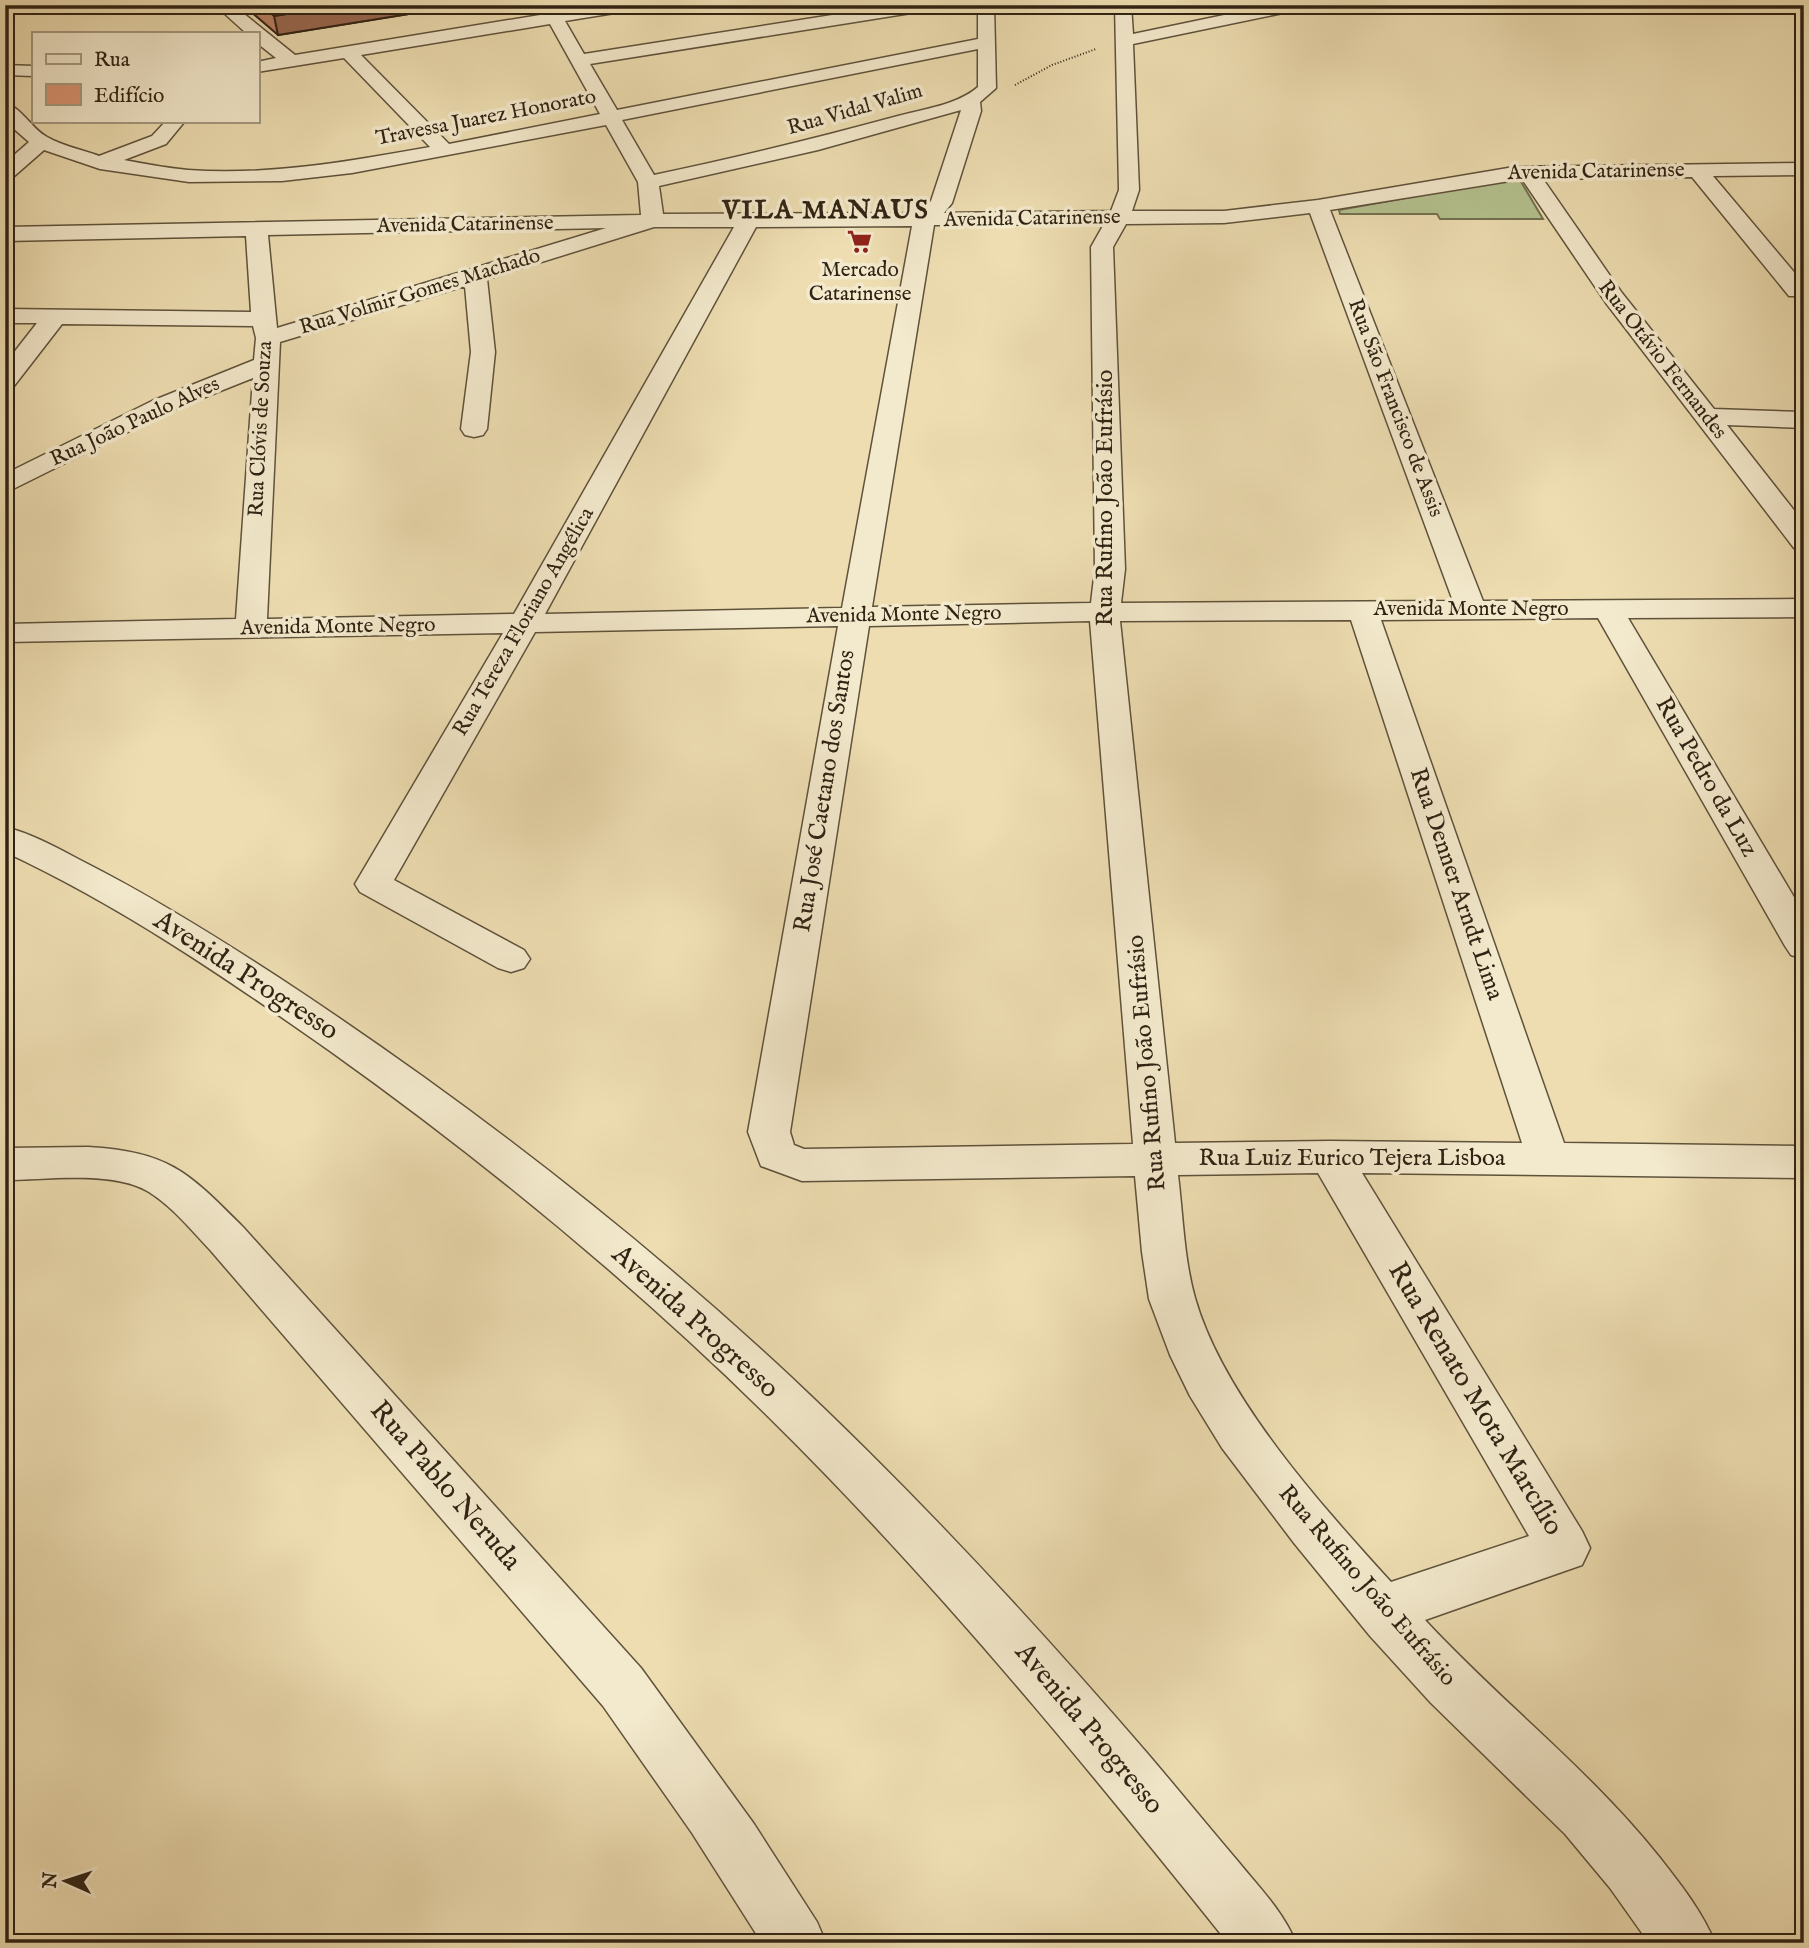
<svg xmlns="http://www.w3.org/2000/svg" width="1809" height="1948" font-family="'IM FELL English',serif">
<rect width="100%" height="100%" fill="#edddb1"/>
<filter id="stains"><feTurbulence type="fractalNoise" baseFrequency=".00286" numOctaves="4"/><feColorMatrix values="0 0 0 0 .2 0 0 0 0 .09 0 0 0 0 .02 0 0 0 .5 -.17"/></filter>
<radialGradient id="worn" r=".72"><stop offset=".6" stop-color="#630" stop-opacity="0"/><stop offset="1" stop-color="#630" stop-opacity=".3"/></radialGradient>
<path fill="#b4c28f" stroke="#727252" stroke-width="2" d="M 1505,180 L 1520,180 L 1543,219 L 1440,219 L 1437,214 L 1340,214 L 1339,210 Z"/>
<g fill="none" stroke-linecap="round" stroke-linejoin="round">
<defs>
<path id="minor" d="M 215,5 L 233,5 L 295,55 L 601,5 L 641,5 L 633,10 L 565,21 L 584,54 L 896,5 L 938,5 L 930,10 L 590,64 L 617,110 L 978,39 L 978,5 L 994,5 L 996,88 L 980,102 L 981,111 L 952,203 L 944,213 L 1111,211 L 1119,190 L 1115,5 L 1131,5 L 1133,34 L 1272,5 L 1305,5 L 1297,10 L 1133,44 L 1139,190 L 1132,211 L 1224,211 L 1318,200 L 1514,167 L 1804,163 L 1804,175 L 1713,176 L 1804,284 L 1804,296 L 1789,296 L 1692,177 L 1543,179 L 1622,293 L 1714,409 L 1804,412 L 1804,428 L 1727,425 L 1804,523 L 1804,551 L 1794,548 L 1606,303 L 1522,179 L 1330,210 L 1483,601 L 1804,599 L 1804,617 L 1628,618 L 1804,914 L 1804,959 L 1791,955 L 1785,946 L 1598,618 L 1381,620 L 1564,1143 L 1804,1146 L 1804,1178 L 1362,1173 L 1582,1531 L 1590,1548 L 1582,1565 L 1425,1620 C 1501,1702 1590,1770 1660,1858 C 1681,1885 1702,1911 1715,1943 L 1649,1943 L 1610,1888 L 1565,1834 L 1431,1703 L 1370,1636 L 1294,1543 L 1222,1448 L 1190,1396 L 1170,1355 L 1149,1299 L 1142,1252 L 1135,1176 L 802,1181 L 761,1166 L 748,1132 L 838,626 L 535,632 L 394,880 L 524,950 L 530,959 L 524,968 L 511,972 L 498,968 L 360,892 L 355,884 L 503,633 L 5,642 L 5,624 L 236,619 L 253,378 L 170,411 L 5,493 L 5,474 L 152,401 L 254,360 L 256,338 L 253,326 L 62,324 L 14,386 L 5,388 L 5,364 L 37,323 L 5,323 L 5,309 L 251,312 L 246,236 L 5,241 L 5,227 L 641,215 L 638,182 L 606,125 L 352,173 L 282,181 L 189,182 L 100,169 L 44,150 L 12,178 L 5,180 L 5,163 L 29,142 L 5,121 L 5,103 C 21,107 32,129 47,137 C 63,146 83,150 99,156 L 152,136 L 166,121 L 185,121 L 166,144 L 124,160 C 145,164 167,168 188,170 C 269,176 351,161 430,147 L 344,58 L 257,72 L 257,62 L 276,58 L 257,43 L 257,33 L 246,33 ZM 550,24 L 600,114 L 449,144 L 361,55 ZM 978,49 L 978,87 C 957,105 924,109 898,116 C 817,138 736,158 654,175 L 622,120 ZM 961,110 L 931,201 L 920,213 L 663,214 L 659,186 L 818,150 ZM 1310,213 L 1453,601 L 1121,603 L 1125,569 L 1113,247 L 1126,224 L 1224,223 ZM 1104,224 L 1091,247 L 1095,569 L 1091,603 L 872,607 L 934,225 ZM 912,226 L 842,608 L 545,614 L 756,227 ZM 654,227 L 734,227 L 514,614 L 267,619 L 280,342 L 465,286 L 471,352 L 461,429 L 465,435 L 474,437 L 483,435 L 487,429 L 495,352 L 487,279 ZM 606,228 L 277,328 L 268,235 ZM 1351,620 L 1522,1143 L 1330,1141 L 1175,1143 L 1120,621 ZM 1090,621 L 1133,1144 L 804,1149 L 794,1145 L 790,1132 L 869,626 ZM 1318,1173 L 1529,1536 L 1391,1582 C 1322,1506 1223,1397 1195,1298 C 1184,1259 1183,1216 1178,1175 Z
M 5,65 L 33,66 L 33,76 L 5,75 Z
M 5,827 C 33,834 59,849 84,862 C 151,896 215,936 278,977 C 459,1096 631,1228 790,1376 C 916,1494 1034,1622 1147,1753 C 1177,1788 1206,1824 1236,1859 C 1258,1886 1283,1911 1296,1943 L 1228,1943 C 1100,1783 970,1624 828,1477 C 676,1319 508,1178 330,1051 C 226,978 121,906 5,852 Z
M 88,1147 C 169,1152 187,1171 243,1227 L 641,1668 L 754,1824 L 817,1922 L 826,1943 L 762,1943 L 692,1833 L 603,1706 L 211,1251 C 192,1231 173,1207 149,1192 C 114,1170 46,1180 5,1180 L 5,1148 Z"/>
</defs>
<use href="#minor" stroke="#5f523b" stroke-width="3"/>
<path stroke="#302314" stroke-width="2" stroke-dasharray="1 2" stroke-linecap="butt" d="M 1015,85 L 1052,65 L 1096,49"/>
<use href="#minor" fill="#f3e9cc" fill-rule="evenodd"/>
</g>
<path fill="#bb8063" stroke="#302314" stroke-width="2" d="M 243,5 L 433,5 L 434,10 L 278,35 Z"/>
<path fill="#996850" stroke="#302314" stroke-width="2" d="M 343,5 L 433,5 L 434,10 L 278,35 L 274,16 Z"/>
<path fill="#da9573" stroke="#302314" stroke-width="2" d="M 261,5 L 343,5 L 274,16 Z"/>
<defs>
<symbol id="supermarket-bare" viewBox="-9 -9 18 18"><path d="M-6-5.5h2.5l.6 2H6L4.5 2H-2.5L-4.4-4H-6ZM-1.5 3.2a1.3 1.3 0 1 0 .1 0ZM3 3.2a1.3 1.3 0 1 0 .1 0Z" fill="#8f2418" stroke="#f3e9cc" stroke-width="2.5" paint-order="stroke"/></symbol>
</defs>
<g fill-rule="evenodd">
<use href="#supermarket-bare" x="842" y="224" width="35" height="35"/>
</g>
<g text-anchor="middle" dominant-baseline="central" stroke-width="7" stroke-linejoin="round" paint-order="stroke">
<g font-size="21" fill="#302314" stroke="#f3e9cc">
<text transform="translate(855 110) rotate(-16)">Rua Vidal Valim</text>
<text transform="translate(486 118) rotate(-11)">Travessa Juarez Honorato</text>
<text transform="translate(1596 172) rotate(-1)">Avenida Catarinense</text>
<text transform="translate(1032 219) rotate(-1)">Avenida Catarinense</text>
<text transform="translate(465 225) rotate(-1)">Avenida Catarinense</text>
<text transform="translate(420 292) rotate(-17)">Rua Volmir Gomes Machado</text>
<text transform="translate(1662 360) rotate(52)">Rua Otávio Fernandes</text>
<text transform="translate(1395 408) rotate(69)">Rua São Francisco de Assis</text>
<text transform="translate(135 422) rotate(-25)">Rua João Paulo Alves</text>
<text transform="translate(261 429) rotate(-87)">Rua Clóvis de Souza</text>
<text x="1471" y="609">Avenida Monte Negro</text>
<text transform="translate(904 615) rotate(-1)">Avenida Monte Negro</text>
<text transform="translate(524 622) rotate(-60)">Rua Tereza Floriano Angélica</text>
<text transform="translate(338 627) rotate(-1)">Avenida Monte Negro</text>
</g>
<g font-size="21" fill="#302314" stroke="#f3e9cc">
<text x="860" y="270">Mercado<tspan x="860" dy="24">Catarinense</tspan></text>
</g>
<g font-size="24" fill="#302314" stroke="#f3e9cc">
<text transform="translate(1105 498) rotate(-90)">Rua Rufino João Eufrásio</text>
<text transform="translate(1706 777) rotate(60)">Rua Pedro da Luz</text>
<text transform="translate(825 791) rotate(-81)">Rua José Caetano dos Santos</text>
<text transform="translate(1456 884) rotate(71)">Rua Denner Arndt Lima</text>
<text transform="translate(1147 1063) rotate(-95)">Rua Rufino João Eufrásio</text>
<text x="1352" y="1158">Rua Luiz Eurico Tejera Lisboa</text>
<text transform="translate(1367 1586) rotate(49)">Rua Rufino João Eufrásio</text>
</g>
<g font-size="26" font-weight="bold" letter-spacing="2" fill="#302314" stroke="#f3e9cc">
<text x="826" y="210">VILA MANAUS</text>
</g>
<g font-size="28" fill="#302314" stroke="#f3e9cc">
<text transform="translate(246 976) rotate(33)">Avenida Progresso</text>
<text transform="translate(695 1322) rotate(42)">Avenida Progresso</text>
<text transform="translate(1475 1399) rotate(59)">Rua Renato Mota Marcílio</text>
<text transform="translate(445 1486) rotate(49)">Rua Pablo Neruda</text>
<text transform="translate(1089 1729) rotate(50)">Avenida Progresso</text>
</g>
</g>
<rect width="1809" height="1948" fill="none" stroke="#edddb1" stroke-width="28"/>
<rect x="7" y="7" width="1795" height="1934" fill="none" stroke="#302314" stroke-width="3.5"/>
<rect x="14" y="14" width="1781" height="1920" fill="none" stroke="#302314" stroke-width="2"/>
<rect x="32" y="32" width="228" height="91" fill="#f3e9cc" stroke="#a59a82" stroke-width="2"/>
<rect x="46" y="54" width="35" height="10" fill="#f3e9cc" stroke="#a59a82" stroke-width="2"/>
<text x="94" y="66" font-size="21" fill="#302314">Rua</text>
<rect x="46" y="84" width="35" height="21" fill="#da9573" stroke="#a59a82" stroke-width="2"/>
<text x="94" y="102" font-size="21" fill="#302314">Edifício</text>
<g transform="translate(66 1881) rotate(273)" stroke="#f3e9cc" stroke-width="5" paint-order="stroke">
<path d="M0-5L12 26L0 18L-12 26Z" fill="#302314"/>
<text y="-10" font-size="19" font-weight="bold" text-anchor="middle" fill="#302314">N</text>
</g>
<rect width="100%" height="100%" filter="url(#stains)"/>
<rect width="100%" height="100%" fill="url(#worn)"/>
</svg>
